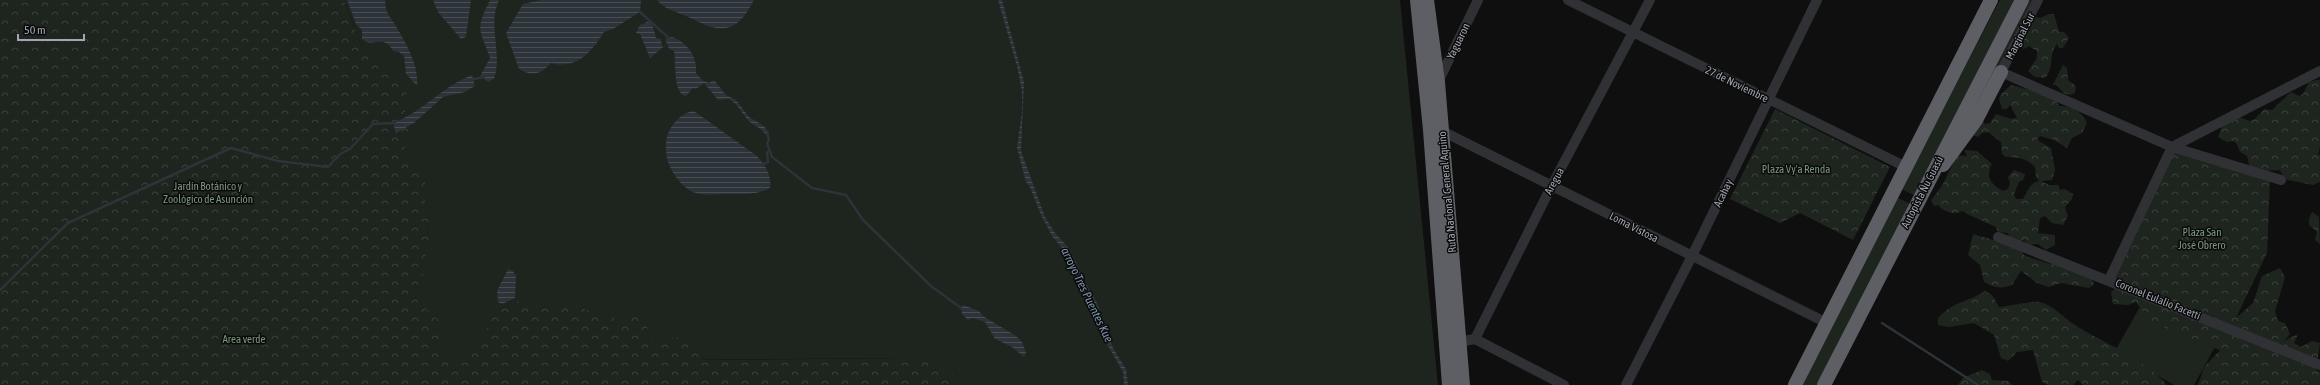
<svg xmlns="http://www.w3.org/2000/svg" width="2320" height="385" font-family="'Asap Condensed',sans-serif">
<defs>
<pattern id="forest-crowns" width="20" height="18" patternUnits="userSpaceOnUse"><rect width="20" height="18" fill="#1e241e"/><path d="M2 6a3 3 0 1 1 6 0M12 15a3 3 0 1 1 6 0" fill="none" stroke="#3c413c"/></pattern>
<pattern id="water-rules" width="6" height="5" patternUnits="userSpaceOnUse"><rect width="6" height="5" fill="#2c3339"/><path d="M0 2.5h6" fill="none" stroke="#474e53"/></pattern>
</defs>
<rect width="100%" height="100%" fill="#0f0f10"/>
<path fill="#1e241e" d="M 344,0 L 1400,0 L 1438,385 L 940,385 L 912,358 L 409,362 L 429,227 Z
M 2000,0 L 2018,0 L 1916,196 L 1901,189 Z
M 2029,0 L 2033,0 L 1979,105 L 1956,143 Z
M 1896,197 L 1911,204 L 1821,385 L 1803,385 Z
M 2141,305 L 2215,347 L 2194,385 L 2174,385 L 2115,351 Z"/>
<path fill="url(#forest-crowns)" d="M 0,0 L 344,0 L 364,53 L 375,59 L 377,66 L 385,70 L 397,71 C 409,81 407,98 405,111 C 405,116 410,120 409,126 C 409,132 404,137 404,143 C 404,147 409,163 410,167 L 423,172 L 425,176 L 425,202 L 430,214 L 428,237 L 433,243 L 426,252 L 418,304 L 424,306 L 430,314 L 440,321 L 440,347 L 448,351 L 455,360 L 468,357 L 486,333 L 490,320 L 509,303 L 521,301 L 531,305 L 544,306 L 553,315 L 557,315 L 564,308 C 583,309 584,305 598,319 L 611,315 L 615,320 L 614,329 L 618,331 L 623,327 L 627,312 L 646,324 L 650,338 C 670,343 705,324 701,360 L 912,358 L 916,362 L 929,358 L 936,369 C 952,368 952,374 960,385 L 0,385 Z
M 2049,14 L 2054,14 L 2059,32 L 2064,32 L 2069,38 L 2063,48 L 2059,48 L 2057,44 C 2048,54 2055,68 2045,78 L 2035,77 L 2028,71 L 2037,58 L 2037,51 L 2029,46 L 2024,49 L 2018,45 L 2033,16 L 2040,18 Z
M 2063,65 L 2067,68 L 2068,80 L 2076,86 L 2075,93 L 2070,95 L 2063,93 L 2056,84 L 2053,85 Z
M 2316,80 L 2320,80 L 2320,146 L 2318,155 L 2320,155 L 2320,182 L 2313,185 L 2284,179 L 2280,170 L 2260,171 L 2250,169 L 2247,156 L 2240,152 L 2237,144 L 2233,141 L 2227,142 L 2218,137 L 2223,124 L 2238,117 L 2250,121 L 2255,119 L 2264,109 L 2272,110 L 2291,92 L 2299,96 L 2303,94 L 2309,82 Z
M 2011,85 L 2053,96 L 2059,106 C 2071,106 2083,112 2087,123 L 2082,133 L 2072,138 L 2067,148 L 2054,140 L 2040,136 L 2037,140 L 2051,148 L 2055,170 L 2052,180 L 2041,181 L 2049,185 L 2058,185 L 2060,190 L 2065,189 L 2073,194 L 2072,199 L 2065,207 L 2068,216 L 2063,225 L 2052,223 L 2045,216 L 2040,218 L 2038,233 L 2055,235 L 2055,245 L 2046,250 L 2038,244 L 2028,245 L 2024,240 L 2016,244 L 2025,256 L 2050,264 L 2063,263 L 2089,273 L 2094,284 L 2089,288 L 2061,283 L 2049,287 L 2037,283 L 2021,271 L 2012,285 C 2000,289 1995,288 1984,282 L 1980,265 L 1968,255 L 1973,234 L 1997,241 L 2011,241 L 2008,233 L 1998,232 L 1996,227 L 1967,214 L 1963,211 C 1954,215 1945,213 1938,205 L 1934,206 L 1931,200 L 1942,186 L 1957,155 L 1967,156 L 1964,150 L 1977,151 L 1992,164 C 1985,176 1991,185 2003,191 L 2008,189 L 2010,183 L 2008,177 L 2014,170 L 2025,174 L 2024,179 L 2019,182 L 2014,194 L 2016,199 L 2023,199 C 2028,191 2029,183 2039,181 L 2036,177 L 2035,167 C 2025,157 2019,158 2006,157 L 2002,154 L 2001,142 L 1988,132 L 1982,133 L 1978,137 L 1973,135 L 1981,118 L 1985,124 L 1990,123 L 1996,114 L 2011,119 L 2017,118 L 2010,105 L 2007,109 L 2002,109 L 1999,99 L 2001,94 Z
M 1775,109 L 1890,167 L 1853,240 L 1800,213 L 1780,223 L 1730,199 Z
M 2173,150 L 2270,181 L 2267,253 L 2236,318 L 2253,303 L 2262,276 L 2280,268 L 2285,277 L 2275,311 L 2278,321 L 2285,323 L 2290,334 L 2284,341 L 2298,334 L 2294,343 L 2301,347 L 2312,341 L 2320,343 L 2316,370 L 2320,372 L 2320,385 L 2198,385 L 2204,367 L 2220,350 L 2151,322 L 2136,302 L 2128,305 L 2113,304 L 2111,292 L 2122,284 L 2111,279 Z
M 2312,212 L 2319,217 L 2320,244 L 2315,240 L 2317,232 L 2309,225 L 2309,219 Z
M 1985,291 L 1992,295 L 1999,307 C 2009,306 2030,301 2039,302 C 2054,305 2062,317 2075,325 C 2106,345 2142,356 2167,385 L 2083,385 L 2078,380 L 2073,385 L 2048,385 L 2042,382 L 2033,350 L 2017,352 L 2008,361 L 2001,358 L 1994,335 L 1974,323 L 1949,327 L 1938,325 L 1938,318 C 1955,300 1967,303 1985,291 Z
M 1982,370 L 1990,374 L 1992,380 L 2009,381 L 2012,385 L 1958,385 L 1963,378 Z"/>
<path fill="url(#water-rules)" d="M 347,0 L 385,0 C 385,14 391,17 397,28 C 407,45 419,66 417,86 L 406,74 L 404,56 L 399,52 L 393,51 C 383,33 373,49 362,39 L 362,30 L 356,24 Z
M 433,0 L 471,0 L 466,37 L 461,39 L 438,12 Z
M 490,0 L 499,0 C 487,26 503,52 494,79 L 488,82 L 480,76 L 490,58 C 479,27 475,31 490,0 Z
M 541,0 L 641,0 L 640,12 L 613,29 L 604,32 C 592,52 576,70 551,63 C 541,74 533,77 519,69 L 506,33 L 523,4 Z
M 657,0 L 754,0 C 735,38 718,32 686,16 C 673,10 667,11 657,0 Z
M 998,0 L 1002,0 L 1024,82 L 1021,151 L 1045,217 L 1055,233 L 1067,246 L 1077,264 L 1082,278 L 1078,280 L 1066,253 L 1052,236 L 1041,215 L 1030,187 L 1026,182 L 1017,148 L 1022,111 L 1022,92 L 1017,66 Z
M 647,22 L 652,23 L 656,38 L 661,39 L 662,47 L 667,44 L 665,39 L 672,37 C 687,42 698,57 696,73 L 702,80 L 709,83 L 714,80 L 726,95 L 736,100 L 749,117 L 764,126 L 769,133 L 766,135 C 761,127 751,125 746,118 C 741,111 737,104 729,99 L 718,100 L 704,83 L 696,89 L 693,88 L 686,96 C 673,95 676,61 674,51 L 669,49 L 667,44 L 650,58 L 640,34 L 636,33 L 640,25 Z
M 472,75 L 475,86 L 465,92 L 443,97 L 414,123 L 396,133 L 393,123 C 423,112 441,87 472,75 Z
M 694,111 L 757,156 C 765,165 772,175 770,188 C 757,195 743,194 729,194 C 716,194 700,197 689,190 C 666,174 656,139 678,119 C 684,114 687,112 694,111 Z
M 508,269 L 513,271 L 516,276 L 515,298 L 502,304 L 498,302 L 497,291 Z
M 1086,284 L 1097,303 L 1113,348 L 1126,369 L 1128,385 L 1124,385 L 1123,372 L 1104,339 L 1081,286 Z
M 963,305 L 979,311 L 983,316 L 1016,336 L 1022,342 L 1026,353 L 1024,357 L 1012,347 L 995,339 L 985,322 L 973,318 L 968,320 L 962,314 L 961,308 Z"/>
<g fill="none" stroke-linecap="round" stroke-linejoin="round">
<path stroke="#2c3339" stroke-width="2.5" d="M 640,12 L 671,40
M 470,80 L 484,77
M 767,133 L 769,140 L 767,143 L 772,157 L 812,188 L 846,195 L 863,220 L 931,286 L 961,308
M 764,164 L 768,162 L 767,152 L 769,151
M 1079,276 L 1085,288
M 0,290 L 68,223 L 231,148 L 278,161 L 328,167 L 340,154 L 350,149 L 373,124 L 395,123
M 1882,323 L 1978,385"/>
<path stroke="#303135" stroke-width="10" d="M 1568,0 L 1906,167
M 2038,0 L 2001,72 L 2172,147 L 2281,180
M 1438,82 L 1478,0
M 1442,131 L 1827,323
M 1998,237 L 2320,365
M 2109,280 L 2172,147 L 2320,71
M 1475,339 L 1564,385
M 1453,343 L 1475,339 L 1552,185 L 1650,0
M 1626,385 L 1692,256 L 1817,0"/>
<path stroke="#5d5f65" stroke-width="14" d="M 1417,0 L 1430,130 L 1449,385
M 1427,0 L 1438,82 L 1463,385
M 1943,165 L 1976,120 L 2001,72
M 1795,385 L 1991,0
M 1824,385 L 2022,0"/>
</g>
<g text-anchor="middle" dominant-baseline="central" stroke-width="3" stroke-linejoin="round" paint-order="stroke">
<g font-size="11" fill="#a1a6b0" stroke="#0a0a0b">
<text transform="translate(2020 36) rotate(-63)">Marginal Sur</text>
<text transform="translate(1458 41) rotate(-64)">Yaguaron</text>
<text transform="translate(1737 84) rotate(26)">27 de Noviembre</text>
<text transform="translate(1554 181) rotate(-62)">Aregua</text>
<text transform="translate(1447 192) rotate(-95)">Ruta Nacional General Aquino</text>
<text transform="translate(1922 192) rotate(-63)">Autopista Ñu Guasú</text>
<text transform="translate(1723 193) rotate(-64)">Acahay</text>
<text transform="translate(1634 227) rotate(27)">Loma Vistosa</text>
<text transform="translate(2158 299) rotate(22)">Coronel Eulalio Facetti</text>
</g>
<g font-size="11" fill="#7a997b" stroke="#0a0a0b">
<text x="1796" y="169">Plaza Vy'a Renda</text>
<text x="208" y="186">Jardín Botánico y<tspan x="208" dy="13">Zoológico de Asunción</tspan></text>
<text x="2202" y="232">Plaza San<tspan x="2202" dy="13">José Obrero</tspan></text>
<text x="244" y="339">Area verde</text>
</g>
<g font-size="12" font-style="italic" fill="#7b94a8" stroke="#0a0a0b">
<text transform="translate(1087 295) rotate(64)">arroyo Tres Puentes Kue</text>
</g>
</g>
<path d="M18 34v6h66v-6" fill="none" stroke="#a1a6b0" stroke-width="2"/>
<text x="24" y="34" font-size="12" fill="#a1a6b0" stroke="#0a0a0b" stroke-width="3" paint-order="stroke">50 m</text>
</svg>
